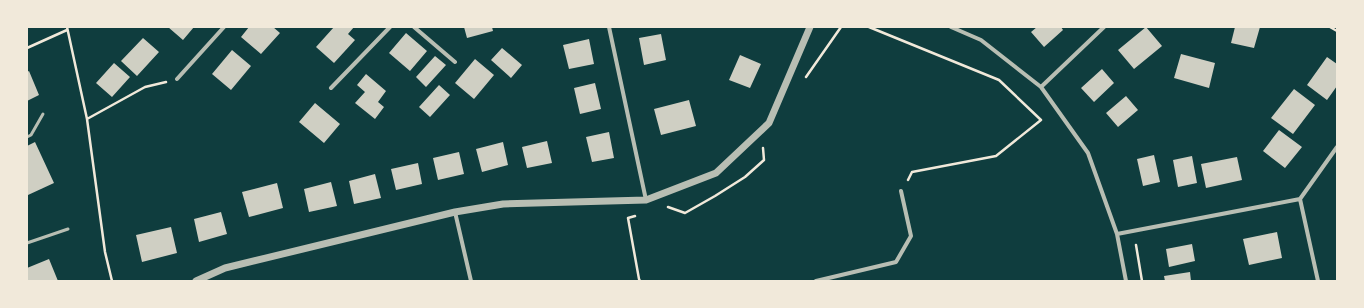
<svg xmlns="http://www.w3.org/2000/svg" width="1364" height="308" font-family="'Noto Serif',serif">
<rect width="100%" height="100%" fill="#0f3d3e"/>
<path fill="#cfcfc3" d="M 168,27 L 194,27 L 183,40 Z
M 249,27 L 273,27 L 280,33 L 261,54 L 241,37 Z
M 334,27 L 354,27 L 348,34 L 355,40 L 334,63 L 316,47 Z
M 464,27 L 492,27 L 493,31 L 467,38 Z
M 1037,27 L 1061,27 L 1063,30 L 1044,47 L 1031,32 Z
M 1146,27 L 1162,46 L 1134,69 L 1118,50 Z
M 1235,27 L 1260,27 L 1254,48 L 1231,43 Z
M 406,33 L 427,51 L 410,71 L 389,53 Z
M 661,34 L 666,60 L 644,65 L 639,38 Z
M 143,38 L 159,52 L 137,76 L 121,61 Z
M 589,39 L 594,64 L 569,69 L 563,45 Z
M 502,48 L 522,65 L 511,78 L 491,60 Z
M 232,50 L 251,66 L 231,90 L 212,74 Z
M 1181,54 L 1215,63 L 1209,88 L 1174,78 Z
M 740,55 L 761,64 L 750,88 L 729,80 Z
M 435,56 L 446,65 L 426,87 L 416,77 Z
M 1327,57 L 1337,64 L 1337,86 L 1327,100 L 1307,85 Z
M 475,59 L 494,75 L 474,99 L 455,83 Z
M 114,63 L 130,77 L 112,97 L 96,83 Z
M 1102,69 L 1114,83 L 1094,102 L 1081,88 Z
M 29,71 L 39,95 L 27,101 L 27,72 Z
M 366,74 L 386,91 L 378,102 L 384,107 L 375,119 L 355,103 L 365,92 L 357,85 Z
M 595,83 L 601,109 L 580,114 L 574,88 Z
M 439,85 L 450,95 L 430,117 L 419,107 Z
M 1294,89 L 1315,105 L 1293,134 L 1271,118 Z
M 1126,96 L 1138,110 L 1118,127 L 1106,113 Z
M 689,100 L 696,126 L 661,135 L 654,109 Z
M 315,103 L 340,124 L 324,143 L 299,122 Z
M 1279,130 L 1302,147 L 1285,168 L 1263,151 Z
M 609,132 L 614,158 L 592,162 L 586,137 Z
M 547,141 L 552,163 L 527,168 L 522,147 Z
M 35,142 L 54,183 L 28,195 L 27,192 L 27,146 Z
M 503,142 L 508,165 L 482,172 L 476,149 Z
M 459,152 L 464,174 L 438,180 L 433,158 Z
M 1154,155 L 1160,182 L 1143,186 L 1137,159 Z
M 1192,156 L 1197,183 L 1178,187 L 1173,160 Z
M 1237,157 L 1242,180 L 1206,188 L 1201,164 Z
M 418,163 L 422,184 L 396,190 L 391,169 Z
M 375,174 L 381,198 L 354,204 L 349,181 Z
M 331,182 L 337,206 L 309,212 L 304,189 Z
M 277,183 L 283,208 L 249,217 L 242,192 Z
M 221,212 L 227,234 L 199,242 L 194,219 Z
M 171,227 L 177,253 L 142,262 L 136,235 Z
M 1277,232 L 1282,258 L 1249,265 L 1243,239 Z
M 1192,244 L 1195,261 L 1169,267 L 1166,249 Z
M 49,259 L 58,281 L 27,281 L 27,268 Z
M 1190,272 L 1191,281 L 1165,281 L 1164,276 Z"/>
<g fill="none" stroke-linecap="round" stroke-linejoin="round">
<path stroke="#f1e9da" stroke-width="2.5" d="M 67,27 L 87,119 L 105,252 L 112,281
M 869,27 L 999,80 L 1041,120 L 996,156 L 912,172 L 908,180
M 1330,27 L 1337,31
M 27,48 L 67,30
M 806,77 L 841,27
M 87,119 L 145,87 L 166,82
M 668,207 L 685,213 L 715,196 L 745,177 L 764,160 L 763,148
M 635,216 L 628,218 L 639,279 L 640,281
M 1136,245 L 1142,281"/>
<path stroke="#b8beb3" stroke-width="3" d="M 27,137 L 31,135 L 43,114
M 27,243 L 68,229"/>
<path stroke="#b8beb3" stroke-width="4" d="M 414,27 L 455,62
M 609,27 L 646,200
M 951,27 L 981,40 L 1041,87 L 1088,153 L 1117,234 L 1126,281
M 177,79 L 224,27
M 1041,87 L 1104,27
M 331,88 L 390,27
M 1300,199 L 1337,147
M 455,212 L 471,281
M 1117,234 L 1300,199 L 1318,281
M 816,281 L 896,262 L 911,236 L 901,191"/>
<path stroke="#b8beb3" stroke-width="7" d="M 196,281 L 225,268 L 455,212 L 503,204 L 646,200 L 716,173 L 769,123 L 810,27"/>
</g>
<rect width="1364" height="308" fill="none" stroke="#f1e9da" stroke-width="56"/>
</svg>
